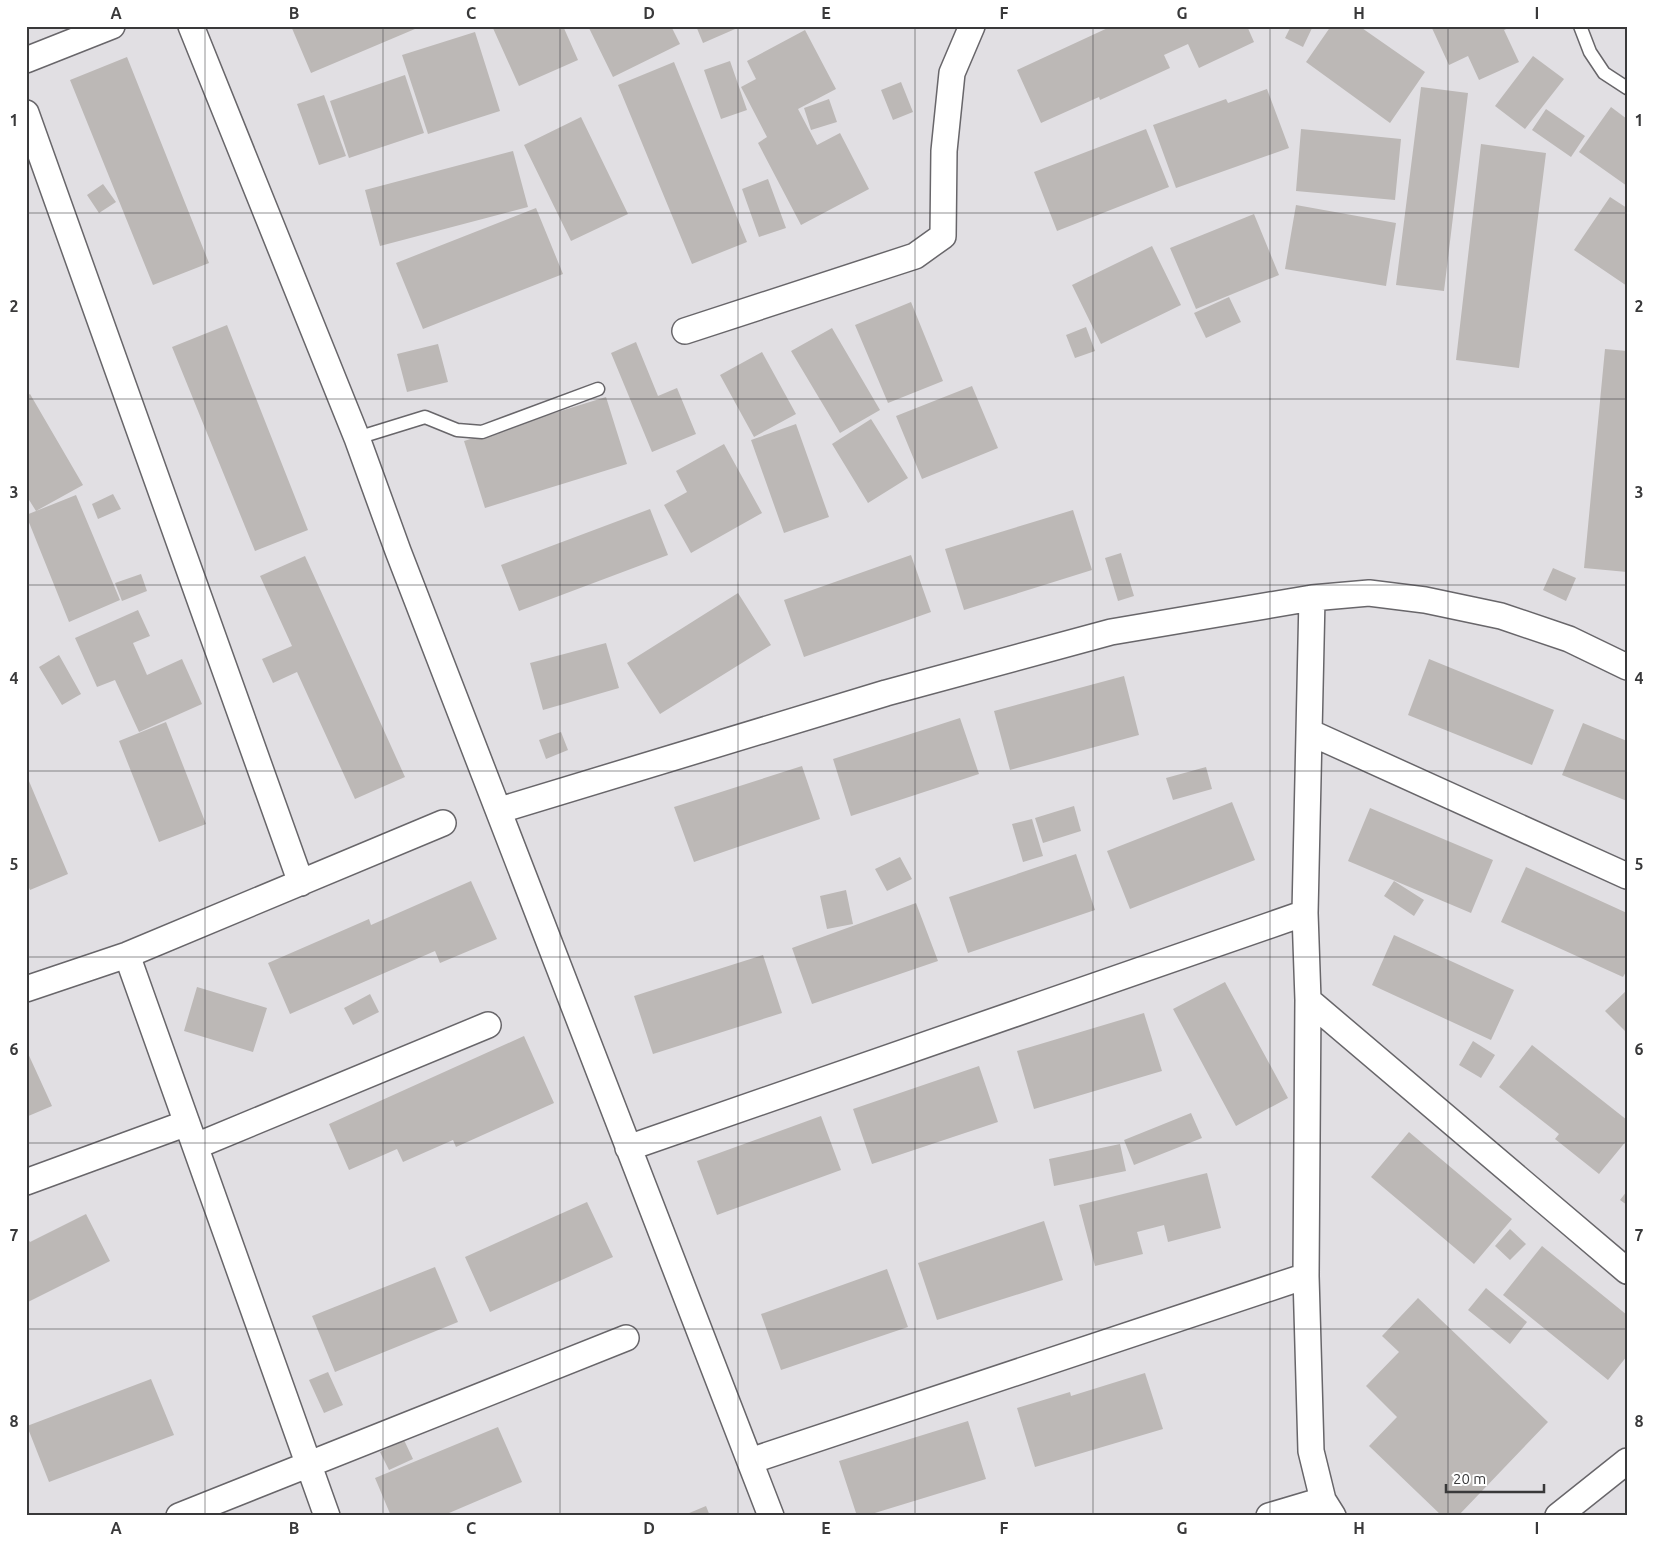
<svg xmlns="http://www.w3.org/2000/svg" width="1653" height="1542" font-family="Ubuntu,sans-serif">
<rect width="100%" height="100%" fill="#e1dfe3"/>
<path fill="#bcb8b6" d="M 291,26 L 422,26 L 311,73 Z
M 492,26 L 563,26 L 578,60 L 519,86 Z
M 588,26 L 671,26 L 680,44 L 613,77 Z
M 696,26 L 742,26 L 703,43 Z
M 1112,26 L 1247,26 L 1254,42 L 1199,68 L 1188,44 L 1164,55 L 1170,68 L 1100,100 L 1099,97 L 1041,123 L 1017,70 Z
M 1291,26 L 1313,26 L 1303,47 L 1285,38 Z
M 1331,26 L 1359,26 L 1425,72 L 1390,123 L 1306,62 Z
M 1431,26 L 1513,26 L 1504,30 L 1519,62 L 1479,80 L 1468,56 L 1449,65 Z
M 805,30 L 836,89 L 798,109 L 817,145 L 840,133 L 869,189 L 801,225 L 758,143 L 767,137 L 741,87 L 756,79 L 747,61 Z
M 475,32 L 500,111 L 428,134 L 402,55 Z
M 1533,56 L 1564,79 L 1525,129 L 1495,106 Z
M 127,57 L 209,263 L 153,285 L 70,80 Z
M 730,61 L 747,110 L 721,119 L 704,70 Z
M 674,62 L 747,242 L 692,264 L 618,85 Z
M 405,75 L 424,133 L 349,158 L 330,101 Z
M 901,82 L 913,112 L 893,120 L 881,90 Z
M 1421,87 L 1468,93 L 1444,291 L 1396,285 Z
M 1267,89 L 1289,148 L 1176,188 L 1153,125 L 1226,99 L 1228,103 Z
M 324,95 L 346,156 L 319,165 L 297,104 Z
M 829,99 L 837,122 L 811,130 L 804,108 Z
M 1611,107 L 1627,119 L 1627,186 L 1579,152 Z
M 1546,109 L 1585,136 L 1571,157 L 1532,130 Z
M 581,117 L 628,214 L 571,241 L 524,145 Z
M 1146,129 L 1169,187 L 1057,231 L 1034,172 Z
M 1301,129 L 1401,139 L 1395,200 L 1296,191 Z
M 1481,144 L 1546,153 L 1519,368 L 1456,360 Z
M 513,151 L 528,207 L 380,246 L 365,190 Z
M 768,179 L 786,228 L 759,237 L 742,189 Z
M 103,184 L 116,202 L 99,213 L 87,195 Z
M 1610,197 L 1627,208 L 1627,286 L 1574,250 Z
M 1296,205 L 1396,223 L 1386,286 L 1285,269 Z
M 536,208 L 563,274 L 423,329 L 396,263 Z
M 1254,214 L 1279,275 L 1196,309 L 1170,248 Z
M 1152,246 L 1181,305 L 1101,344 L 1072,285 Z
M 1229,297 L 1241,322 L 1206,338 L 1194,313 Z
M 911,302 L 943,381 L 888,403 L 855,325 Z
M 227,325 L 308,530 L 255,551 L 172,347 Z
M 1086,327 L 1095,351 L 1075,358 L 1066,335 Z
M 832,328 L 880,410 L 840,433 L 791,351 Z
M 636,342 L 658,396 L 677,388 L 696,434 L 652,452 L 611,353 Z
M 438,344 L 448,382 L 407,392 L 397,354 Z
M 1605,349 L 1627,351 L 1627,572 L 1584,568 Z
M 762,352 L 796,414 L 754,437 L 720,375 Z
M 972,386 L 998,448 L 922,479 L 896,416 Z
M 30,394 L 83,485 L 36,511 L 26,495 L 26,396 Z
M 606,397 L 627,464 L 485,508 L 464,441 Z
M 871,419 L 908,478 L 868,503 L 832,444 Z
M 796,424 L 829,517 L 784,533 L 751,440 Z
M 724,444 L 762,513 L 691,553 L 664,505 L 687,492 L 676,471 Z
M 113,494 L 121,509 L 98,519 L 92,504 Z
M 76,495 L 120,600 L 69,622 L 26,515 Z
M 650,509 L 668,555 L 519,611 L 501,565 Z
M 1073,510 L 1092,570 L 964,610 L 945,549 Z
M 1121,553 L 1134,596 L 1118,601 L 1105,558 Z
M 911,555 L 931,612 L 804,657 L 784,600 Z
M 305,556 L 405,777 L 355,799 L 297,672 L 273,683 L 262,659 L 292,646 L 260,576 Z
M 1553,568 L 1576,578 L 1566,601 L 1543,590 Z
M 141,574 L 147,591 L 122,601 L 115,583 Z
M 738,593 L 771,645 L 660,714 L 627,663 Z
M 138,610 L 150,636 L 133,643 L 147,675 L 182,659 L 202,704 L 139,732 L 115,680 L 97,687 L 75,638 Z
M 606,643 L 619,688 L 543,710 L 530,663 Z
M 59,655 L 81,694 L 62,705 L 39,667 Z
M 1429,659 L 1554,710 L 1532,765 L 1408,715 Z
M 1124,676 L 1139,735 L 1010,770 L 994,711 Z
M 960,718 L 979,774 L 851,816 L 833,759 Z
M 166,722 L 206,824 L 159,842 L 119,741 Z
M 1583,723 L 1627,741 L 1627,801 L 1562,775 Z
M 561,732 L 568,750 L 546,759 L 539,740 Z
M 802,766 L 820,819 L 694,862 L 674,807 Z
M 1206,767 L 1212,789 L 1173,800 L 1166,778 Z
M 26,774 L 68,874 L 30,890 L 26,881 Z
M 1232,802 L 1255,860 L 1130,909 L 1107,851 Z
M 1074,806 L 1081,831 L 1043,843 L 1035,818 Z
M 1370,808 L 1493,860 L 1471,913 L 1348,861 Z
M 1032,819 L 1043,856 L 1023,862 L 1012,824 Z
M 1076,854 L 1095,910 L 968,953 L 949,897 Z
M 900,857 L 912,879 L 887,891 L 875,869 Z
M 1526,867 L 1627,913 L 1627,970 L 1623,977 L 1501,922 Z
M 471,881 L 497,939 L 440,963 L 435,951 L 290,1014 L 268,963 L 369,919 L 371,925 Z
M 1394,881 L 1424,900 L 1414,916 L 1384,896 Z
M 846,890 L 853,924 L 827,929 L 820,896 Z
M 916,903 L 938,961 L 812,1004 L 792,948 Z
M 1394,935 L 1514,990 L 1491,1040 L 1372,985 Z
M 763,955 L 782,1013 L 653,1054 L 634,996 Z
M 1225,982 L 1288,1098 L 1236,1126 L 1173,1009 Z
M 197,987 L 267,1008 L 253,1052 L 184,1031 Z
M 1627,990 L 1627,1033 L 1605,1011 Z
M 370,994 L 379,1012 L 353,1025 L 344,1008 Z
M 1144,1013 L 1162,1071 L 1034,1109 L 1017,1051 Z
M 524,1036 L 554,1103 L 456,1147 L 453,1140 L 403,1162 L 397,1149 L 349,1170 L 329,1124 Z
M 1473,1041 L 1495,1055 L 1481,1078 L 1459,1065 Z
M 1532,1045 L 1627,1120 L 1627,1140 L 1599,1174 L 1555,1139 L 1559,1134 L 1499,1087 Z
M 26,1049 L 52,1106 L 26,1117 Z
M 979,1066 L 998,1122 L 872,1164 L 853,1109 Z
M 1191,1113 L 1202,1138 L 1134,1165 L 1124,1140 Z
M 821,1116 L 841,1170 L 717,1215 L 697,1161 Z
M 1409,1132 L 1512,1219 L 1474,1264 L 1371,1177 Z
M 1120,1144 L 1126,1171 L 1054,1186 L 1049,1159 Z
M 1207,1173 L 1221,1228 L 1168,1242 L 1164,1225 L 1137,1232 L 1143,1254 L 1095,1266 L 1079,1205 Z
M 1627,1191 L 1627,1205 L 1620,1200 Z
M 587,1202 L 613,1257 L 490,1312 L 465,1257 Z
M 86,1214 L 110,1261 L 26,1303 L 26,1236 L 30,1242 Z
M 1044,1221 L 1063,1280 L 937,1320 L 918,1263 Z
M 1510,1229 L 1526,1244 L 1510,1260 L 1495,1246 Z
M 1542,1246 L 1627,1315 L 1627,1356 L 1608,1380 L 1503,1295 Z
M 435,1267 L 458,1322 L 335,1372 L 312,1316 Z
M 887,1269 L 908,1327 L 781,1370 L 761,1314 Z
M 1486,1288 L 1527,1322 L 1510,1344 L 1468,1310 Z
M 1418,1298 L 1548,1422 L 1458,1516 L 1442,1516 L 1369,1446 L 1397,1417 L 1366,1386 L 1399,1352 L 1382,1336 Z
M 328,1372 L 343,1405 L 324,1413 L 309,1380 Z
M 1145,1373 L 1163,1429 L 1035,1467 L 1017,1408 L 1070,1392 L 1071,1396 Z
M 151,1379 L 174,1435 L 49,1482 L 27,1426 Z
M 968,1421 L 986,1479 L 865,1516 L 857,1516 L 839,1461 Z
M 498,1427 L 522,1482 L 442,1516 L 391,1516 L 375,1478 Z
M 404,1440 L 413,1459 L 389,1470 L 380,1452 Z
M 706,1506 L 710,1516 L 682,1516 Z"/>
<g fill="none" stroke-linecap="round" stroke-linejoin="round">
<defs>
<path id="lane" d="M 1580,26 L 1590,52 L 1604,73 L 1627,88
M 357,438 L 425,417 L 457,430 L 482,432 L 598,389"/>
<path id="street" d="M 191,26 L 357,438 L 398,551 L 771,1516
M 26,60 L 112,26
M 26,113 L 301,883
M 685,331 L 915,256 L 943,236 L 944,151 L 952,73 L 972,26
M 1312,598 L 1305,913 L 1308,1000 L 1306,1276 L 1311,1451 L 1323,1500 L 1333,1516
M 1309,732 L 1627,876
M 500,810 L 886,693 L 1111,632 L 1312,598 L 1369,593 L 1425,600 L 1501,616 L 1569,639 L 1627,667
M 127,955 L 327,1516
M 26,989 L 127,955 L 443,823
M 1308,1000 L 1627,1271
M 196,1146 L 488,1025
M 628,1148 L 1305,913
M 26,1182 L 187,1123
M 750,1461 L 1306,1276
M 179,1516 L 626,1338
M 1269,1516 L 1323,1500
M 1558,1516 L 1627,1461"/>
</defs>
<use href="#lane" stroke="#68666a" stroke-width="15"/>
<use href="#street" stroke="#68666a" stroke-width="28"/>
<use href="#lane" stroke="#fff" stroke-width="12"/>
<use href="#street" stroke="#fff" stroke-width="25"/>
</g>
<path fill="none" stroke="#39393a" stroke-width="1" stroke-opacity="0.55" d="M 205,26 L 205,1516M 383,26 L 383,1516M 560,26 L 560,1516M 738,26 L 738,1516M 915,26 L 915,1516M 1093,26 L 1093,1516M 1270,26 L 1270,1516M 1448,26 L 1448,1516M 26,213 L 1627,213M 26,399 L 1627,399M 26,585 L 1627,585M 26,771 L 1627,771M 26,957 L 1627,957M 26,1143 L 1627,1143M 26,1329 L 1627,1329"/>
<rect width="1653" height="1542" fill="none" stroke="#ffffff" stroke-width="55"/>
<path d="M1446 1484v8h98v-8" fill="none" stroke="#39393a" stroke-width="2.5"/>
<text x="1453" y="1484" font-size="15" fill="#39393a" stroke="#ffffff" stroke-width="4" paint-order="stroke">20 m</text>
<rect x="28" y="28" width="1598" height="1486" fill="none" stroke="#39393a" stroke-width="2"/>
<g font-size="16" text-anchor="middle" font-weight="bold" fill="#39393a">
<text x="116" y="19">A</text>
<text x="294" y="19">B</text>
<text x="471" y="19">C</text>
<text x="649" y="19">D</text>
<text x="826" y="19">E</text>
<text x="1004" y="19">F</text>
<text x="1182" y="19">G</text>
<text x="1359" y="19">H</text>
<text x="1537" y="19">I</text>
<text x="14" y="126">1</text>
<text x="1639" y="126">1</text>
<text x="14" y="312">2</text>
<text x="1639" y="312">2</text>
<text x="14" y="498">3</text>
<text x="1639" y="498">3</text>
<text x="14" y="684">4</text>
<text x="1639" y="684">4</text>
<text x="14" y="870">5</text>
<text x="1639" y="870">5</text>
<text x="14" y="1055">6</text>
<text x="1639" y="1055">6</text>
<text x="14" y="1241">7</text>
<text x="1639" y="1241">7</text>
<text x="14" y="1427">8</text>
<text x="1639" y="1427">8</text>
<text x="116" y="1534">A</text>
<text x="294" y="1534">B</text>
<text x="471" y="1534">C</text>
<text x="649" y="1534">D</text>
<text x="826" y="1534">E</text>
<text x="1004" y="1534">F</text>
<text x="1182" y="1534">G</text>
<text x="1359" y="1534">H</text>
<text x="1537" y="1534">I</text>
</g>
</svg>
